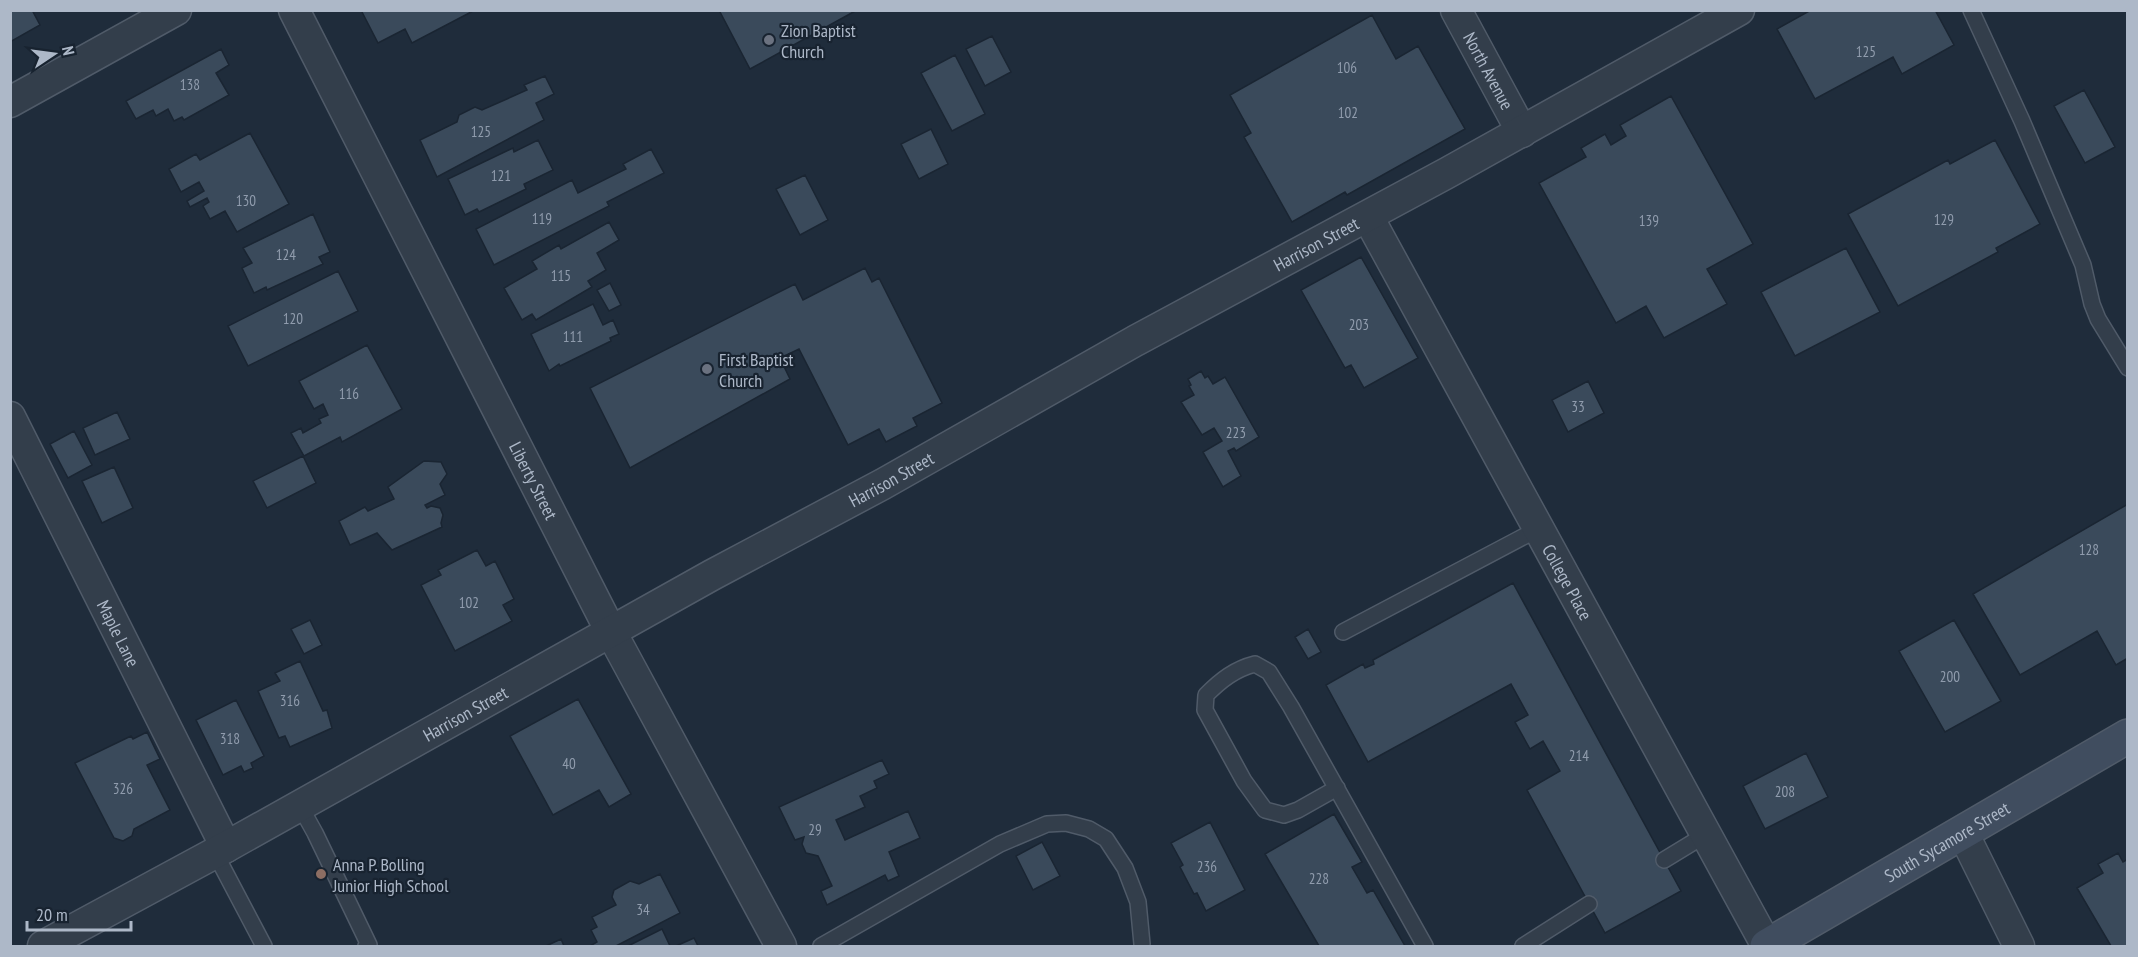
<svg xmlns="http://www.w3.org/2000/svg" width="2138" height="957" font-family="'PT Sans Narrow',sans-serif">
<rect width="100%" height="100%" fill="#1f2c3b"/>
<path fill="#3a4a5b" stroke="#1a2532" stroke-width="1.5" d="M 10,10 L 32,10 L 40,25 L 10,42 Z
M 361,10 L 475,10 L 412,43 L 405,29 L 378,43 Z
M 719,10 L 857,10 L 750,69 Z
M 1811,10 L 1935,10 L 1954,45 L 1902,74 L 1893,57 L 1815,99 L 1777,29 Z
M 1372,15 L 1396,59 L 1418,46 L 1465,129 L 1347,195 L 1345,192 L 1292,222 L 1244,137 L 1251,133 L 1230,95 Z
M 992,36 L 1011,72 L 985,86 L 966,49 Z
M 221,49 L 229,65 L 216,73 L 229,95 L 184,120 L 182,117 L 174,121 L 168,109 L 156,116 L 153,110 L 136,119 L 126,101 Z
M 955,55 L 985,114 L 952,131 L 921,73 Z
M 545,76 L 554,94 L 536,103 L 544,120 L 437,177 L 420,140 L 457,122 L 459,115 L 475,107 L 482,110 L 527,90 L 524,85 Z
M 2084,90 L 2115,147 L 2085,163 L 2054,106 Z
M 1671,96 L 1753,244 L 1707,269 L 1727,304 L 1664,338 L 1646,306 L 1616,323 L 1539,183 L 1586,157 L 1581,148 L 1605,134 L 1611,145 L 1626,136 L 1620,125 Z
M 931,129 L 948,164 L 919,179 L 901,144 Z
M 250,133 L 289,204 L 237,232 L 225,211 L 210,219 L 203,206 L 209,202 L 207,198 L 190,207 L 187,201 L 204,191 L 199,182 L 181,192 L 169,169 L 196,154 L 200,160 Z
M 538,140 L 553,170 L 524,184 L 526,189 L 479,212 L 477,209 L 465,215 L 448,179 L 513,148 L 514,152 Z
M 1995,140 L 2040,224 L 1996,248 L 1998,252 L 1898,306 L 1848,214 L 1948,160 L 1950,164 Z
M 651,149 L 664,173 L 607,202 L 609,206 L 494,265 L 476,229 L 572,180 L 578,193 L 626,169 L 623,164 Z
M 805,175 L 828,220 L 800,235 L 776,189 Z
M 313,214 L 330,252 L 319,257 L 323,264 L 267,290 L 266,287 L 254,293 L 242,268 L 252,263 L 243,248 Z
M 609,222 L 619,240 L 597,253 L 606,270 L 588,281 L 592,287 L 536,320 L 532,314 L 522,320 L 504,288 L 537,269 L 532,261 L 559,245 L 561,249 Z
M 1846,248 L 1880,312 L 1795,356 L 1761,292 Z
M 1361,257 L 1418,358 L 1364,388 L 1351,365 L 1345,368 L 1301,290 Z
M 865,268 L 872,282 L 879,278 L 942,403 L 913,418 L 917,426 L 886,442 L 879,429 L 848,445 L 799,349 L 780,358 L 790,379 L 630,468 L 590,388 L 795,284 L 803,300 Z
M 338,271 L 358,311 L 248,366 L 228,326 Z
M 610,283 L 621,305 L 609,311 L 597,290 Z
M 593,304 L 603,325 L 613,320 L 619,334 L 610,338 L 611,341 L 560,366 L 559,364 L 549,371 L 531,334 Z
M 367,345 L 402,409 L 342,442 L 340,437 L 304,456 L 291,433 L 301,428 L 303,433 L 321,423 L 319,419 L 328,415 L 323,404 L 314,409 L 299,381 Z
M 1201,371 L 1205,378 L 1208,376 L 1213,384 L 1225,377 L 1259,437 L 1236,451 L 1234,448 L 1228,451 L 1241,476 L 1223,487 L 1203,452 L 1222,441 L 1214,428 L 1202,435 L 1181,402 L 1194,395 L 1189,386 L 1191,385 L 1188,379 Z
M 1588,381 L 1604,413 L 1568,432 L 1552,400 Z
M 117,412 L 130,439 L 95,455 L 83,428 Z
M 74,431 L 92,465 L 68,478 L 50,444 Z
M 303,456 L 316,483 L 267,508 L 253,481 Z
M 424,461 L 441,462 L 447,474 L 440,484 L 445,495 L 425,505 L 427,508 L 431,506 L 440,508 L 443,515 L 441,523 L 442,527 L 392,550 L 377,533 L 350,545 L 339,521 L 365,507 L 368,511 L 394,499 L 388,487 Z
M 114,467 L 133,508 L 102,523 L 82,481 Z
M 2128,504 L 2128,658 L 2116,665 L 2097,631 L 2020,675 L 1973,594 Z
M 477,550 L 486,566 L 495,561 L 514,599 L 503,605 L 512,621 L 455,651 L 421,585 L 441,575 L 438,570 Z
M 1513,583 L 1681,891 L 1605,933 L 1527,790 L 1560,771 L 1543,741 L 1530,749 L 1515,722 L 1528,715 L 1511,684 L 1368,762 L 1326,685 L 1363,664 L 1365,668 L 1374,664 L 1373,660 Z
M 310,620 L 322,645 L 304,654 L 291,629 Z
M 1954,620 L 2001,701 L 1945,732 L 1899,651 Z
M 1308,629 L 1321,652 L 1308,659 L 1295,637 Z
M 300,661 L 323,711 L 327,710 L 332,728 L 290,747 L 285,736 L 279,738 L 258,691 L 280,681 L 275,673 Z
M 578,699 L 631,794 L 609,807 L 599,790 L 553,815 L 510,736 Z
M 236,700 L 264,756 L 251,763 L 253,768 L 244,772 L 241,766 L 223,775 L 196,720 Z
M 147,732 L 160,759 L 147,765 L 170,810 L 134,829 L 132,836 L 123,841 L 114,838 L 75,763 L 131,736 L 133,739 Z
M 1806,753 L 1828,797 L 1765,829 L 1743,786 Z
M 882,760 L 889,774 L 874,781 L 877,788 L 860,796 L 865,807 L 836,820 L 845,840 L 908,811 L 920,838 L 889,852 L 899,876 L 888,881 L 885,875 L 827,905 L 821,891 L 832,886 L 818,856 L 806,853 L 802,844 L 804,837 L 795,840 L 779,807 Z
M 1334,814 L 1362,862 L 1352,867 L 1367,893 L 1373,890 L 1405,946 L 1319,946 L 1265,854 Z
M 1210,822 L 1245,890 L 1206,911 L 1197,893 L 1194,894 L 1180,867 L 1183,865 L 1171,843 Z
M 1042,842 L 1060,876 L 1033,890 L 1016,856 Z
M 2118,853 L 2123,862 L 2128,859 L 2128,946 L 2111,946 L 2077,888 L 2103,873 L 2098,864 Z
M 660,874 L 680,913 L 616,946 L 590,946 L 597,942 L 591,930 L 597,927 L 592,917 L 616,905 L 612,897 L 614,890 L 630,881 L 639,884 Z
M 662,929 L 670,946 L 628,946 Z
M 694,938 L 698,946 L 676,946 Z
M 561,939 L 564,946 L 546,946 Z"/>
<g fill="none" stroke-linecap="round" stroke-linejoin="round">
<defs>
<path id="lane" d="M 1971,10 L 2022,121 L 2083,265 L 2092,304 L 2098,319 L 2128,368
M 1343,632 L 1538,529
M 1337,788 L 1298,810 L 1284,815 L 1265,810 L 1244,781 L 1205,710 L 1206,695 C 1221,680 1235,669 1255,664 L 1269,672 L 1291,707 L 1425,946
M 300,806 L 315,833 L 369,945 L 366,946
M 215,853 L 264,946
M 1664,860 L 1705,835
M 821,946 L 1000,844 L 1047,824 L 1066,823 L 1089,829 L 1106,839 L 1125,868 L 1138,902 L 1142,944
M 1523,946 L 1589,904"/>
<g id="street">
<path id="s1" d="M 294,10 L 611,632 L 781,946"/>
<path id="s2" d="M 1456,10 L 1522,132"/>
<path d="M 10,102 L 176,10"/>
<path id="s3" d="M 1368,217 L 1767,946"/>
<path id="s4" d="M 10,417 L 226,847"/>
<path d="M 1963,833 L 2019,946"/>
<path id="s5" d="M 43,946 L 226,847 L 712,575 L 883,484 L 1135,341 L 1447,173 L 1739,10"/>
</g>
<g id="secondary">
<path id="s6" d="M 1767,946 L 2128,736"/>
</g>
</defs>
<use href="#lane" stroke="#505b69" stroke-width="18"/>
<use href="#street" stroke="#505b69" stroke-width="33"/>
<use href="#secondary" stroke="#505b69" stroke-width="36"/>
<use href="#lane" stroke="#333e4b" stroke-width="15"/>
<use href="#street" stroke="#333e4b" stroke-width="30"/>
<use href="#secondary" stroke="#404d5f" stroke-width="33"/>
</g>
<g fill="#6b7280" stroke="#182330" stroke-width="2">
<circle cx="769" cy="40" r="6"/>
<circle cx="707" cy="369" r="6"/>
</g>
<circle fill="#8d6e63" stroke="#182330" stroke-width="2" cx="321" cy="874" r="6"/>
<g text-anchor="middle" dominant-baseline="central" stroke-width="4.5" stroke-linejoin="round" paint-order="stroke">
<g font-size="15" fill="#909cad">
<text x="1866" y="51">125</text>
<text x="1347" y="67">106</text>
<text x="190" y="84">138</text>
<text x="1348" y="112">102</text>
<text x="481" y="131">125</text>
<text x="501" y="175">121</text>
<text x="246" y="200">130</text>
<text x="542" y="218">119</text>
<text x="1944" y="219">129</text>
<text x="1649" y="220">139</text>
<text x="286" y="254">124</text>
<text x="561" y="275">115</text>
<text x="293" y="318">120</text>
<text x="1359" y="324">203</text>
<text x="573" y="336">111</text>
<text x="349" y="393">116</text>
<text x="1578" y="406">33</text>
<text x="1236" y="432">223</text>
<text x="2089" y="549">128</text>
<text x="469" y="602">102</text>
<text x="1950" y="676">200</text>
<text x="290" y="700">316</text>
<text x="230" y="738">318</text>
<text x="1579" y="755">214</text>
<text x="569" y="763">40</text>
<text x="123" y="788">326</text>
<text x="1785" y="791">208</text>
<text x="815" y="829">29</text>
<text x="1207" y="866">236</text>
<text x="1319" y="878">228</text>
<text x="643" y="909">34</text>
</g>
<g font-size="18" fill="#adb8c8" stroke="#182330" text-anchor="start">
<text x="781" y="30">Zion Baptist<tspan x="781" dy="21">Church</tspan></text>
<text x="719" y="359">First Baptist<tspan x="719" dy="21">Church</tspan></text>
<text x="333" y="864">Anna P. Bolling<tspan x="333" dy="21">Junior High School</tspan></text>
</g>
<g font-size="18" fill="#adb8c8" stroke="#182330">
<text stroke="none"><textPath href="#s2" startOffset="69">North Avenue</textPath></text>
<text stroke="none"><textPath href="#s5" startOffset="1454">Harrison Street</textPath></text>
<text stroke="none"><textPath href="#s5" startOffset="968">Harrison Street</textPath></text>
<text stroke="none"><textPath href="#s1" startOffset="528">Liberty Street</textPath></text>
<text stroke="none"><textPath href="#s3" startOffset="416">College Place</textPath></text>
<text stroke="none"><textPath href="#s4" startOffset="242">Maple Lane</textPath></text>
<text stroke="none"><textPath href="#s5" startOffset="482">Harrison Street</textPath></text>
<text stroke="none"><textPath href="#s6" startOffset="208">South Sycamore Street</textPath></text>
</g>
</g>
<rect width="2138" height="957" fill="none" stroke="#adb8c8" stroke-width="24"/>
<g transform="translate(54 54) rotate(77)" stroke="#182330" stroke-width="4.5" paint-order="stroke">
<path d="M0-4.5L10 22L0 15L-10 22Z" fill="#adb8c8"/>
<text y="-9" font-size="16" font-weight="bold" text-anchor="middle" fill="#adb8c8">N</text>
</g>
<path d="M27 921v9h104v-9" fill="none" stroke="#adb8c8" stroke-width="3"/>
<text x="36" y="921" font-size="18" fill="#adb8c8" stroke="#182330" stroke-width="4.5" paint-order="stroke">20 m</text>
</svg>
